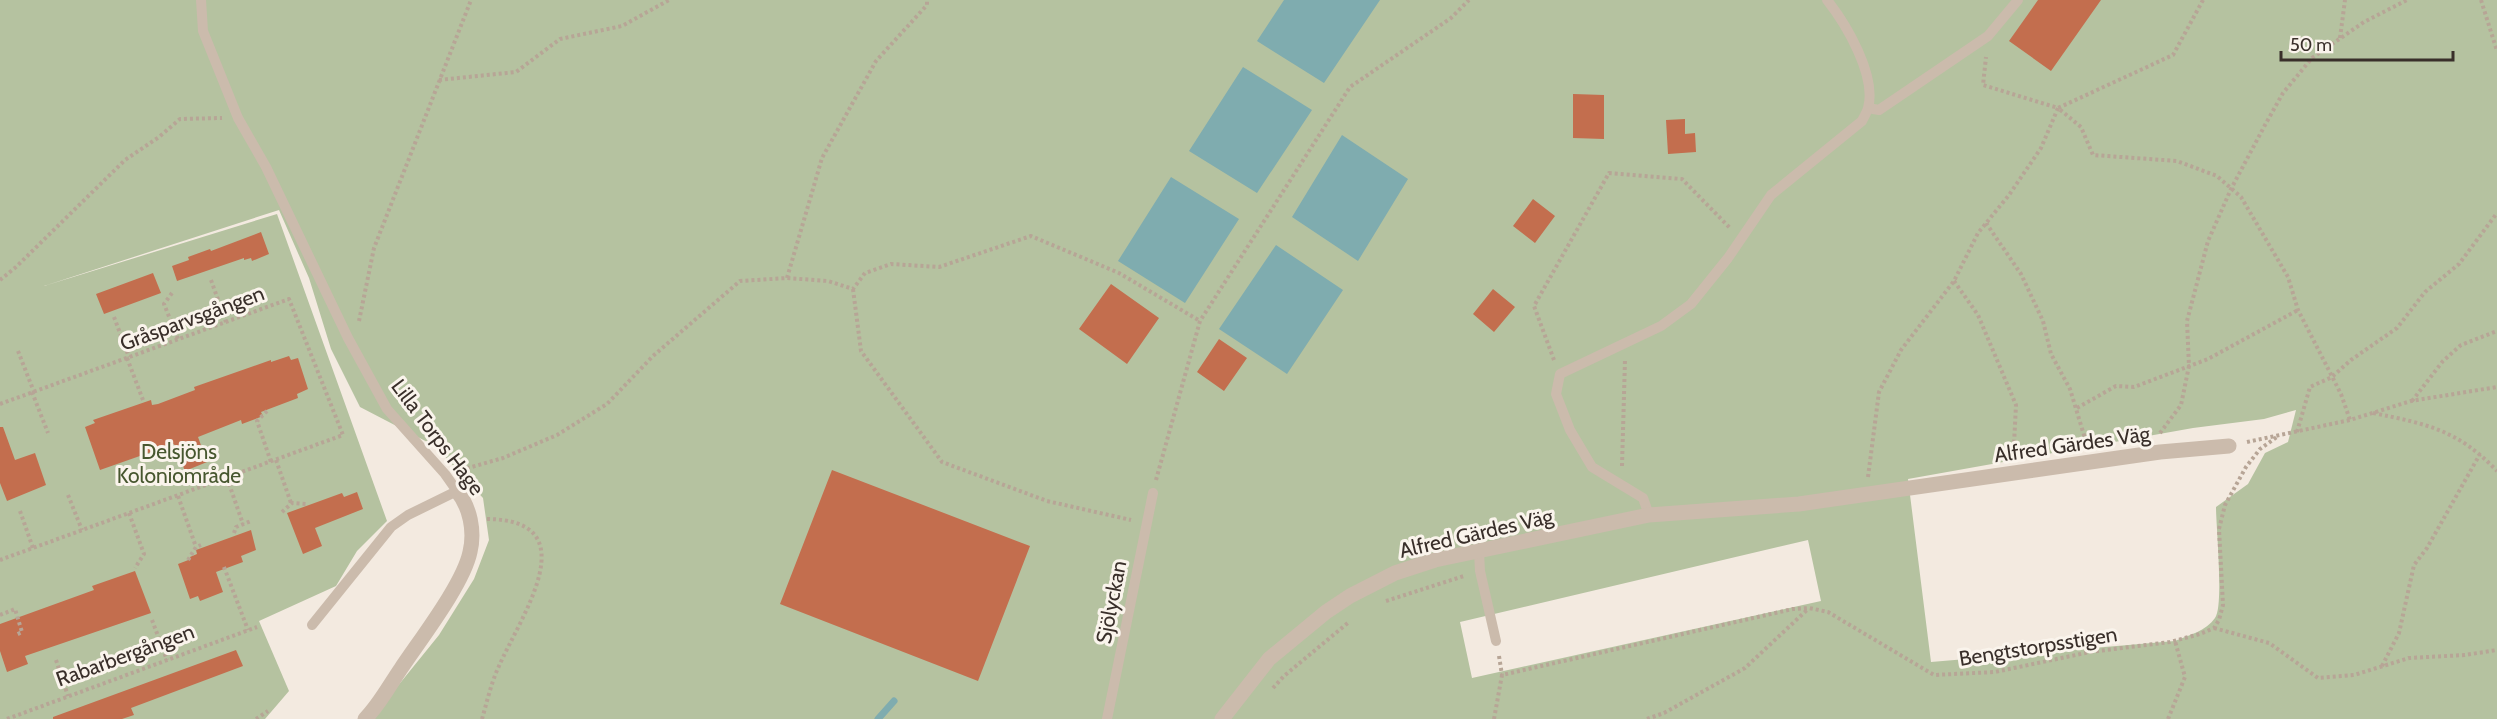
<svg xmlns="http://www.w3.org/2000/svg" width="2497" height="719" font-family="Cabin,sans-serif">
<rect width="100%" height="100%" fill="#f3eae0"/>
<path fill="#b5c2a0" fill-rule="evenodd" d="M 0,0 L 2497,0 L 2497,719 L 371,719 L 439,635 L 474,579 L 489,540 L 483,498 L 435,446 L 360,407 L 331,349 L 309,278 L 279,210 L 44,286 L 277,214 L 387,521 L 357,551 L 336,586 L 259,621 L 289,691 L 265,719 L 0,719 ZM 2296,410 L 2288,442 L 2265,453 L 2248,484 L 2216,507 C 2216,526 2224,607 2215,618 C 2206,631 2189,635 2175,641 L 1931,662 L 1908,479 L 2193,428 L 2264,419 ZM 1808,540 L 1821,601 L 1472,678 L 1460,622 Z"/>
<path fill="#7facaf" d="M 1284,0 L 1380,0 L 1324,83 L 1257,41 Z
M 1243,67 L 1312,110 L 1257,193 L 1189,151 Z
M 1342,135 L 1408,179 L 1358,261 L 1292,217 Z
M 1171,177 L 1239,219 L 1185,303 L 1118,261 Z
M 1276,245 L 1343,290 L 1287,374 L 1219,329 Z"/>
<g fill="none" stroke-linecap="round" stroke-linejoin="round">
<path stroke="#7facaf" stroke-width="7" d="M 878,719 L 894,701"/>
</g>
<path fill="#c36e4e" d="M 2038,0 L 2101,0 L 2051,71 L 2009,41 Z
M 1573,94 L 1604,95 L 1604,139 L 1573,138 Z
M 1685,119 L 1685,134 L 1695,133 L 1696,152 L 1668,154 L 1666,120 Z
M 1533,199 L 1555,216 L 1535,243 L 1513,226 Z
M 261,232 L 269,254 L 252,261 L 251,258 L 244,260 L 244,258 L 177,281 L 172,266 L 189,260 L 188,257 L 210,249 L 211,251 Z
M 153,273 L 161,293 L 104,314 L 96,294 Z
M 1111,284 L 1159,318 L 1127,364 L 1079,329 Z
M 1493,289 L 1515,307 L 1494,332 L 1473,314 Z
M 1219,339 L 1247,358 L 1224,391 L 1197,372 Z
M 289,356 L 291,360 L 298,358 L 308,389 L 297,394 L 298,398 L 261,412 L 263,416 L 242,424 L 241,420 L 198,437 L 207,462 L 185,471 L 174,444 L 100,470 L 85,427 L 95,423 L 93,420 L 151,400 L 152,405 L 158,404 L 195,390 L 194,387 L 271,360 L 271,362 Z
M 0,427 L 3,427 L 15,460 L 35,453 L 46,485 L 7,501 L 0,483 Z
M 832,470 L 1030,546 L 978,681 L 780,604 Z
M 357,492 L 363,509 L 315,528 L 322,546 L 303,554 L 287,513 L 342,493 L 344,497 Z
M 251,530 L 256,550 L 241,556 L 243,562 L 216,572 L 223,592 L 200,601 L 198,596 L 190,599 L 178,564 L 191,559 L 190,557 L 197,554 L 196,550 Z
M 135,571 L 151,613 L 25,656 L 28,664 L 7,672 L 0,651 L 0,624 L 94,590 L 92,586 Z
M 236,650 L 243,666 L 131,708 L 134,715 L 122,719 L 53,719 L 53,717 Z"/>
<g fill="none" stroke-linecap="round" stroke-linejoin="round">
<path stroke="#b7a596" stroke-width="4" stroke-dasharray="3 3" stroke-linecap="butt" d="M 2203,0 L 2173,55 L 2058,108 L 2081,127 L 2093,155 L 2177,161 L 2217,176 L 2241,197 L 2288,277 L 2298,310 L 2341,394 L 2350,420
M 2481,0 L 2497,51
M 2340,38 L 2345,0
M 439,80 L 516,72 L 560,39 L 622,26 L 669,0
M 1986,223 L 2021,274 L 2043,321 L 2051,354 L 2070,389 L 2087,445
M 787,278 L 822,158 L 876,61 L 927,5 L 927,0
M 0,280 L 16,267 L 125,160 L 159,137 L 180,119 L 222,118
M 211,280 L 226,322
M 1954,281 L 1978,315 L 2016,405 L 2014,444 L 2004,455
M 853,289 L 861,351 L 942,462 L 1047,501 L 1131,520
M 172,293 L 164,304 L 178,339
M 114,317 L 129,357
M 359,321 L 374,248 L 471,0
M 18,351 L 34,392
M 127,358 L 143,400
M 1554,360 L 1534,306 L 1609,173 L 1682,179 L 1730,228
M 32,392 L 48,433
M 2412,401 L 2443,361 L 2461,345 L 2497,331
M 0,404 L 289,299 L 343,435 L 0,560
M 2077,408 L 2116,386 L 2134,387 L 2208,359 L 2298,310
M 267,411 L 257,421 L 271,462
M 2373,413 C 2427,424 2458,430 2497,471
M 2297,432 L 2310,387 L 2332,377 L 2351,360 L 2397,328 L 2425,292 L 2459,264 L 2497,213
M 2160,433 L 2181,405 L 2189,366 L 2187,321 L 2208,241 L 2231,189 L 2265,125 L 2283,93 L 2312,58 L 2364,22 L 2407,0
M 2247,442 L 2350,420 L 2411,401 L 2497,387
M 276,460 L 291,503
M 1622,466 L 1625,360
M 461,470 L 503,458 L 557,435 L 607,404 L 653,356 L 740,281 L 787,278 L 828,281 L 853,289 L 865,273 L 891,264 L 939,267 L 1031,236 L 1119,273 L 1200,321
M 1868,477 L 1879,392 L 1901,350 L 1954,281 L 1978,233 L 2009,195 L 2041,148 L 2058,108 L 1983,85 L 1986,57
M 227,478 L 243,524
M 1156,480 L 1200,321 L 1350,87 L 1451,18 L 1469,0
M 68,495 L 82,530
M 178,496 L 196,547
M 20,511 L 33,548
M 282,512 L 292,503 L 307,504
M 129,513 L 144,554 L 135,568
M 234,533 L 236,527 L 251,521
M 188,560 L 196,547 L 201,545
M 224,567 L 248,630
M 1386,601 L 1464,576
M 0,615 L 15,609 L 22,632 L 16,635
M 152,620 L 167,660
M 2214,628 L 2269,643 L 2318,678 L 2354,675 L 2409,658 L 2465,655 L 2497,650
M 1499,656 L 1502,675
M 56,660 L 68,696
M 2382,666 L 2399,633 L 2414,565 L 2427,548 L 2480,454
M 1273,688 L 1284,676 L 1349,622
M 7,719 L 257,627
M 256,719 L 268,711
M 482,719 C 487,702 491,683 499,666 C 521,616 589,520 487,519
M 1494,719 L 1502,675 L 1793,609 L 1809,608 L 1828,612 L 1934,675 L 1995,672 L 2090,652 L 2170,642 L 2200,634 L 2214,628 L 2219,620 L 2223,605 L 2219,529 L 2225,505 L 2246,467 L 2260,449 L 2278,436
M 1647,719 L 1664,713 L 1745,668 L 1808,609
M 2168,719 L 2185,677 L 2175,641"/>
<path stroke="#cbbbac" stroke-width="10" d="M 201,0 L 203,31 L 238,118 L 266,167 L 348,338 L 387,409 L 445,474 L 457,491 L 408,515 L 391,527 L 312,625
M 1868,108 L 1879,110 L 1988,36 L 2018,0
M 1649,515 L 1643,498 L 1592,467 L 1570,430 L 1556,394 L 1560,374 L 1661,326 L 1691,304 L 1728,258 L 1771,195 L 1862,121 C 1864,117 1867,112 1868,108 C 1877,76 1846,24 1827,0
M 1479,552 L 1480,571 L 1496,641
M 1107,719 L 1153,493"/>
<path stroke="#cbbbac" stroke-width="15" d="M 365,719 C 379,705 389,686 400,670 C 419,641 463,585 470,552 C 475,531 470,507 457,491
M 1222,719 L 1269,659 L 1326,612 L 1350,596 L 1395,573 L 1435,560 L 1649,515 L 1799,504 L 2160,452 L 2229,446"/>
</g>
<g text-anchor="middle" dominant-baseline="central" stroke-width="6" stroke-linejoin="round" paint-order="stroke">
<g font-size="21" fill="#392f2a" stroke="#faf4ec">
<text transform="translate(192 318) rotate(-20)">Gråsparvsgången</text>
<text transform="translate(438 437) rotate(53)">Lilla Torps Hage</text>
<text transform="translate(2072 444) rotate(-8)">Alfred Gärdes Väg</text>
<text transform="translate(1476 533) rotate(-13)">Alfred Gärdes Väg</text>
<text transform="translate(1111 602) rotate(-79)">Sjölyckan</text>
<text transform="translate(2038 646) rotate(-9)">Bengtstorpsstigen</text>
<text transform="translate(125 655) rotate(-20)">Rabarbergången</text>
</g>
<g font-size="21" fill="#47572f" stroke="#faf4ec">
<text x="179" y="451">Delsjöns<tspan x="179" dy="24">Koloniområde</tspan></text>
</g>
</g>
<path d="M2281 51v9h172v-9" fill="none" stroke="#392f2a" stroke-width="3"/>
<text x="2290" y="51" font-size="18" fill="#392f2a" stroke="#faf4ec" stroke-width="4.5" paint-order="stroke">50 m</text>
</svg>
